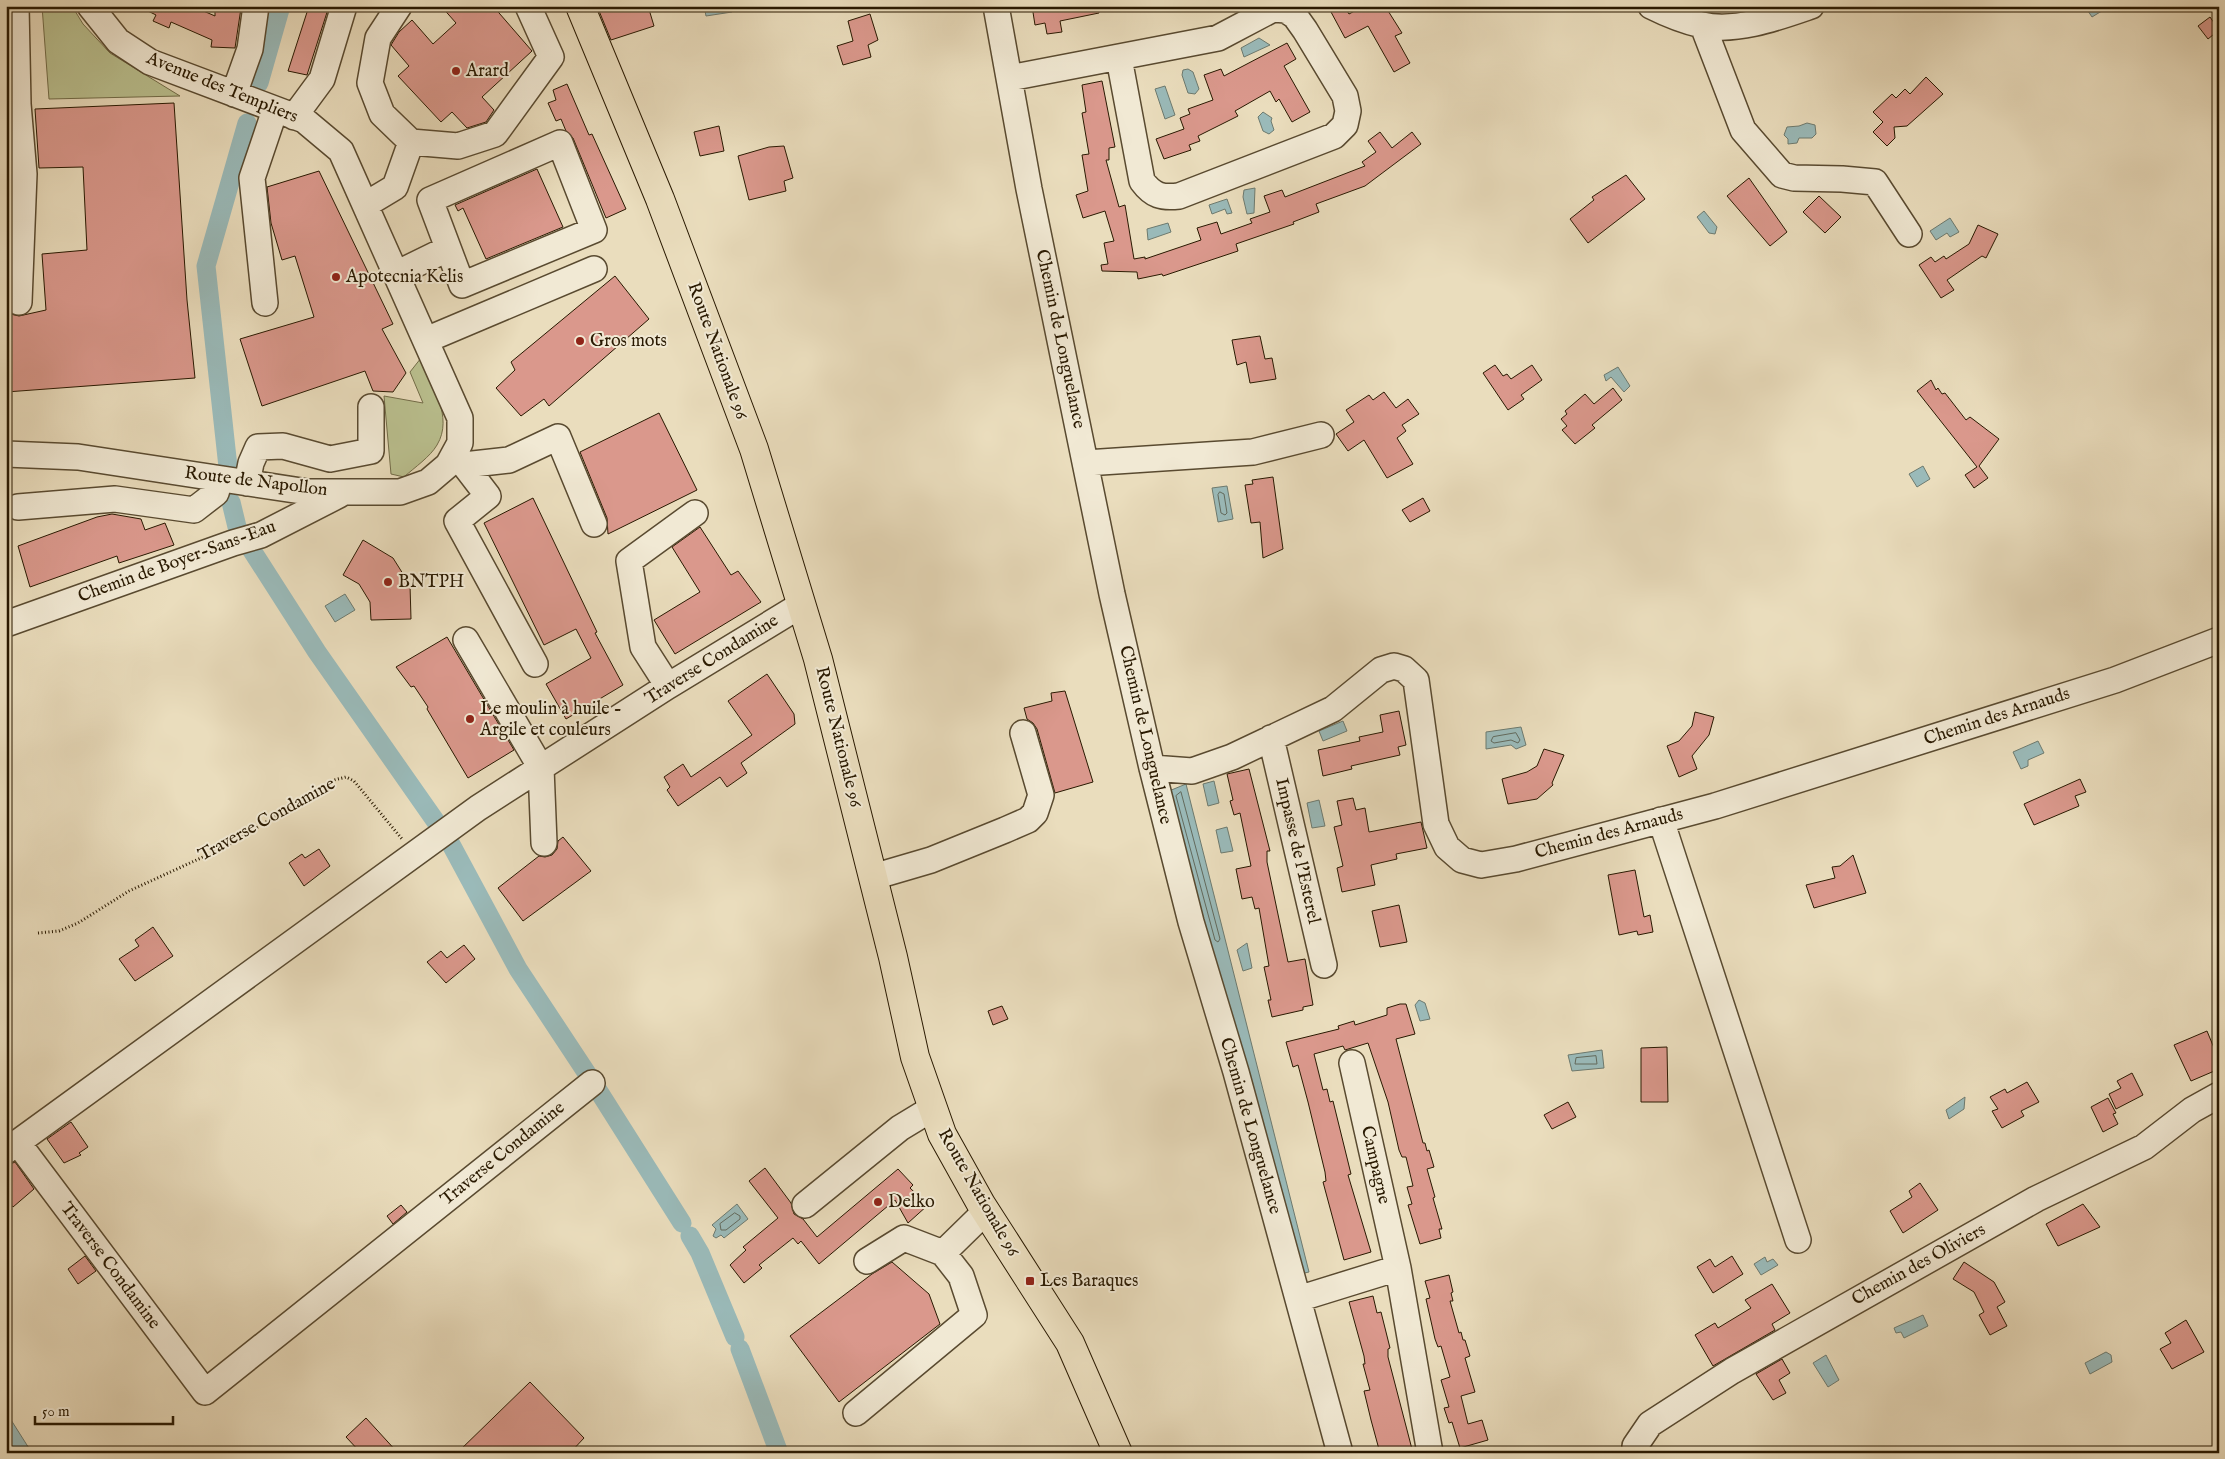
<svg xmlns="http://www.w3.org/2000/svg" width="2225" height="1459" font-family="'IM FELL English',serif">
<rect width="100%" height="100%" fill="#eaddbd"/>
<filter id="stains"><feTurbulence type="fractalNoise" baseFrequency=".004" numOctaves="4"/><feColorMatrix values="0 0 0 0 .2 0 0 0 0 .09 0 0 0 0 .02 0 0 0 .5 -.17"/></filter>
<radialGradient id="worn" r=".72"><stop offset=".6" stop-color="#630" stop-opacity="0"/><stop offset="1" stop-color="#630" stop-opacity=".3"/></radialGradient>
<path fill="#bac08f" stroke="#726c48" d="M 42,6 L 72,6 L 83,24 L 110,53 L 180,96 L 49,99 Z
M 421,358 C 431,384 454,417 437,445 C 430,457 415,467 404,477 L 391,474 L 384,396 L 423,403 L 410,372 Z"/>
<path fill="#9abab9" stroke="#6d7a6f" d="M 704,6 L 731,6 L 732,12 L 706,16 Z
M 2092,6 L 2110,6 L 2092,17 L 2088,11 Z
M 1259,38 L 1270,45 L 1244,57 L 1241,48 Z
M 1188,69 L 1193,72 L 1199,89 L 1195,94 L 1188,93 L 1182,75 L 1183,70 Z
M 1165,86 L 1175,115 L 1165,119 L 1155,89 Z
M 1263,112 L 1272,118 L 1271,121 L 1274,130 L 1269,134 L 1263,131 L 1258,117 Z
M 1807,123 L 1815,125 L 1816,134 L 1812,138 L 1799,138 L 1797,143 L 1788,144 L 1788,139 L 1784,135 L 1787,127 L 1799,126 Z
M 1255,188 L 1254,213 L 1247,214 L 1243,197 L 1244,190 Z
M 1227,199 L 1232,213 L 1227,214 L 1225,209 L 1212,214 L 1209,205 Z
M 1704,211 L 1717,227 L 1715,234 L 1709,233 L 1697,217 Z
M 1950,218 L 1959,232 L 1950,237 L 1947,233 L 1936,240 L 1930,231 Z
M 1168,223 L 1171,232 L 1148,240 L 1147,229 Z
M 1618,367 L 1630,386 L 1624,392 L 1611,377 L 1606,381 L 1604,375 Z
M 1923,466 L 1930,479 L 1917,487 L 1909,474 Z
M 1227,486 L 1233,519 L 1218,522 L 1212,488 Z
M 345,594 L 355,610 L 335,622 L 325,606 Z
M 1343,721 L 1347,731 L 1323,741 L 1319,731 Z
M 1521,727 L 1526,745 L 1516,749 L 1511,745 L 1486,749 L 1486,732 Z
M 2038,741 L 2044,753 L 2028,760 L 2028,766 L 2021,769 L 2013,752 Z
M 1214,781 L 1219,803 L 1208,806 L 1203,784 Z
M 1186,784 L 1309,1272 L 1300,1274 L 1169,791 Z
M 1319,800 L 1325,826 L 1312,828 L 1307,803 Z
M 1227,827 L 1233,851 L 1221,853 L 1216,830 Z
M 1247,943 L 1252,968 L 1243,971 L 1237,950 Z
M 1419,1000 L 1425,1003 L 1430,1019 L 1420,1021 L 1415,1005 Z
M 1602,1050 L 1604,1068 L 1572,1071 L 1568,1055 Z
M 1965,1097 L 1964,1109 L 1949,1119 L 1946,1110 Z
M 737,1204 L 748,1219 L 724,1238 L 721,1235 L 716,1238 L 713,1236 L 716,1229 L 712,1225 Z
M 1765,1257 L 1767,1262 L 1773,1259 L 1778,1265 L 1761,1275 L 1754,1264 Z
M 1923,1315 L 1928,1326 L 1904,1338 L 1901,1332 L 1896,1333 L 1894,1328 Z
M 2106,1352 L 2111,1355 L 2112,1362 L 2090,1374 L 2085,1363 Z
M 1826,1355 L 1839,1380 L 1828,1387 L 1813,1363 Z
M 6,1412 L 32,1453 L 7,1453 Z"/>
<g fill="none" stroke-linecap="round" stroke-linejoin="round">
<path stroke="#626a5d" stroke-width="1" d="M 1220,492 L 1224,494 L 1227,513 L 1225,515 L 1221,513 L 1218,495 Z
M 1516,733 L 1520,740 L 1518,743 L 1511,740 L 1494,743 L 1491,741 L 1493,737 Z
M 1181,792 L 1220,939 L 1218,942 L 1215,940 L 1176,796 Z
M 1596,1056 L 1597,1064 L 1575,1064 L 1576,1058 Z
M 735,1213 L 740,1216 L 740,1219 L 726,1230 L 721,1230 L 720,1224 Z"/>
<path stroke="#9abab9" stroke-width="19" d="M 259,83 L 281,6
M 228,467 L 206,266 L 247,123
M 231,502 L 238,531
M 251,549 L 317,652 L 441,829
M 447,837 L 518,969 L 590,1078
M 596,1087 L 682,1223
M 690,1236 L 700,1253 L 735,1337
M 740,1349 L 779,1453"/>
</g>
<path fill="#da988c" stroke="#291901" d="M 138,6 L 192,6 L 215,16 L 215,6 L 241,8 L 235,48 L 211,47 L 212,40 L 171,22 L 169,28 L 153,21 L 156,15 Z
M 309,6 L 329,6 L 307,75 L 288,71 Z
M 441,6 L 493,6 L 532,51 L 482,97 L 494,110 L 486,122 L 467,128 L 452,112 L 441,122 L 398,76 L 409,66 L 391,45 L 399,32 L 412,20 L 433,44 L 456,23 Z
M 597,6 L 648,6 L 654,26 L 611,40 Z
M 1032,6 L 1099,6 L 1099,13 L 1060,21 L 1062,32 L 1047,34 L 1045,23 L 1035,25 Z
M 1341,6 L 1344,6 L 1349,14 L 1364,6 L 1385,6 L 1402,33 L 1395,36 L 1410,63 L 1394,72 L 1368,26 L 1345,38 L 1331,12 Z
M 870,14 L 878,40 L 868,45 L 871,57 L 843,65 L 837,46 L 853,41 L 848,21 Z
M 2210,17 L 2219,30 L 2208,39 L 2198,26 Z
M 1287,43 L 1296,59 L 1284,66 L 1310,112 L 1292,122 L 1279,99 L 1276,102 L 1270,91 L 1235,111 L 1238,116 L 1198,136 L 1200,141 L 1189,145 L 1191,150 L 1164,159 L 1156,139 L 1184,129 L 1180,118 L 1190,114 L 1188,109 L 1213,100 L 1204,75 L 1221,69 L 1224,76 Z
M 1926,77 L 1943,94 L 1907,126 L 1894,127 L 1895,138 L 1887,146 L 1873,132 L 1883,122 L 1873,112 L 1892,94 L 1896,98 L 1905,89 L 1910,94 Z
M 1102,81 L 1115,147 L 1109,148 L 1109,160 L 1106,160 L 1119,207 L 1125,205 L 1134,259 L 1145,257 L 1145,259 L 1201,240 L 1197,228 L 1217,222 L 1221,234 L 1252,223 L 1250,219 L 1270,212 L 1264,196 L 1282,190 L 1285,197 L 1365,166 L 1362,162 L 1376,152 L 1368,141 L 1380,132 L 1392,148 L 1412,132 L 1421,144 L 1365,186 L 1316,204 L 1319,212 L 1293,222 L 1294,224 L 1236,244 L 1238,251 L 1163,276 L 1162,274 L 1138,279 L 1137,272 L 1102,271 L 1101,265 L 1108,264 L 1104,243 L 1114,241 L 1105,211 L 1083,218 L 1076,195 L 1088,191 L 1082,155 L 1089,154 L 1082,113 L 1086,112 L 1082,85 Z
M 567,84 L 589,135 L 592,134 L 626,209 L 606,218 L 573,138 L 566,131 L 561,119 L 556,121 L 548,103 L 556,100 L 553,90 Z
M 174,103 L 187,300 L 195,378 L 6,392 L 6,313 L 19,316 L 46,310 L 42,254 L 87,250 L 83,167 L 39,168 L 35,109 Z
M 719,126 L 724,151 L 700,156 L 694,132 Z
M 784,146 L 793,178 L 784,181 L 786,191 L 749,200 L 738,156 L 769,147 Z
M 537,169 L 563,227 L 486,259 L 463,208 L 458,211 L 455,205 Z
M 319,171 L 393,324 L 382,329 L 406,373 L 393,392 L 373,391 L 365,371 L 262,406 L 240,339 L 314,317 L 295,256 L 282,260 L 271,223 L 267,187 Z
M 1626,175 L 1645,199 L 1588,243 L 1570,219 L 1594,200 L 1592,197 Z
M 1749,178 L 1787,232 L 1770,246 L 1727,196 Z
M 1819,196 L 1841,217 L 1825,233 L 1803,212 Z
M 1978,225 L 1998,234 L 1986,258 L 1982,256 L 1947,280 L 1954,290 L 1941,298 L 1919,265 L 1931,257 L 1935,262 L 1944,256 L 1946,259 L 1969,244 Z
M 615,276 L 649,319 L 549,406 L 544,399 L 521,416 L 496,388 L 515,370 L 511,362 Z
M 1260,336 L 1265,359 L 1272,358 L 1276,379 L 1250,383 L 1246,362 L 1237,365 L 1232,340 Z
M 1495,365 L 1503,376 L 1507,374 L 1511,379 L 1532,365 L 1542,380 L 1521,395 L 1524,399 L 1508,410 L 1483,373 Z
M 1931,380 L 1936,390 L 1938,388 L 1942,394 L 1945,393 L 1966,420 L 1970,417 L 1999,439 L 1979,466 L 1988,478 L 1974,488 L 1965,475 L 1977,467 L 1917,391 Z
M 1613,388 L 1622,400 L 1592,425 L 1595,428 L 1575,444 L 1562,430 L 1567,426 L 1561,419 L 1567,414 L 1565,411 L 1585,394 L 1594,404 Z
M 1384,392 L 1396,408 L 1408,399 L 1419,414 L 1402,425 L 1406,431 L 1397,438 L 1413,464 L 1387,478 L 1364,440 L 1348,451 L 1336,434 L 1354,422 L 1346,410 L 1369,395 L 1373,400 Z
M 659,413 L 697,490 L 608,534 L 607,518 L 580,452 Z
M 1273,477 L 1283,549 L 1263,558 L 1260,522 L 1251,523 L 1245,485 L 1253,484 L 1252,480 Z
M 533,498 L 597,632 L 595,633 L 623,685 L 566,719 L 546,684 L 591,658 L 576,629 L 544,645 L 484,523 Z
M 1423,498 L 1430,511 L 1410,522 L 1402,510 Z
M 112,514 L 141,519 L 145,530 L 165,523 L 174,545 L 119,563 L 117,556 L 30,587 L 18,546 L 97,517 Z
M 700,527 L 731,575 L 738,571 L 761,602 L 675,654 L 654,620 L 700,592 L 672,547 Z
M 363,540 L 393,558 L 410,585 L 411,619 L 371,620 L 370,602 L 359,584 L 343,575 Z
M 447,637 L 514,750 L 468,778 L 427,709 L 428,707 L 414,686 L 411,687 L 396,667 Z
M 767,674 L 794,714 L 795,724 L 741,763 L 747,773 L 727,787 L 720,777 L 678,806 L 667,790 L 670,787 L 664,777 L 683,764 L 691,777 L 752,735 L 728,701 Z
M 1065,691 L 1093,782 L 1055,793 L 1037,729 L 1033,723 L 1027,719 L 1024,708 L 1052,701 L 1051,693 Z
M 1399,711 L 1406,745 L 1398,747 L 1400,755 L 1351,766 L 1352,769 L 1323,776 L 1318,750 L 1360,741 L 1359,737 L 1383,732 L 1380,715 Z
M 1695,712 L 1714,717 L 1709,735 L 1692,756 L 1697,769 L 1679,777 L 1667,746 L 1679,741 L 1692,726 Z
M 1544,749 L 1564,755 L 1552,783 L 1553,785 L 1537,799 L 1508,804 L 1502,779 L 1527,772 L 1537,766 Z
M 1249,769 L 1270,851 L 1267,851 L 1267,862 L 1288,962 L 1305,959 L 1313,1005 L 1303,1007 L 1303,1010 L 1272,1017 L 1268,1000 L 1271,1000 L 1264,967 L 1269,966 L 1259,908 L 1255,909 L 1252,897 L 1242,899 L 1236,869 L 1251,866 L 1240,813 L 1234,815 L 1230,801 L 1233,800 L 1227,774 Z
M 2080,779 L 2086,792 L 2075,796 L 2079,806 L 2034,825 L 2024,804 Z
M 1353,798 L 1356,810 L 1365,808 L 1369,832 L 1421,822 L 1427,848 L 1396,854 L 1397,859 L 1371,865 L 1375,885 L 1342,892 L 1337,868 L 1343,866 L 1334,827 L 1342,825 L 1337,801 Z
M 563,837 L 591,871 L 523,921 L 498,888 L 539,856 L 545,857 L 552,855 L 557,849 L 558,841 Z
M 319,849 L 330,866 L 304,886 L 289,863 L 302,854 L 305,858 Z
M 1853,855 L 1866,893 L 1814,908 L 1806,885 L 1835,878 L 1832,867 L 1840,866 Z
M 1635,870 L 1644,917 L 1650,915 L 1653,932 L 1638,935 L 1637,931 L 1619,935 L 1608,875 Z
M 1399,905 L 1407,942 L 1380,947 L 1372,911 Z
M 153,927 L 173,956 L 135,981 L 119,959 L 139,946 L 135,940 Z
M 464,945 L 475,959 L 446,983 L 427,962 L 441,951 L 447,958 Z
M 1400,1004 L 1406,1004 L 1415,1034 L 1396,1039 L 1423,1143 L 1425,1143 L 1427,1151 L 1429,1150 L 1434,1167 L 1427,1169 L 1435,1197 L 1433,1198 L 1442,1229 L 1439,1229 L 1441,1238 L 1420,1244 L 1408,1205 L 1412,1204 L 1407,1187 L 1413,1186 L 1406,1157 L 1402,1157 L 1399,1150 L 1388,1102 L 1368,1043 L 1345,1050 L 1343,1046 L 1314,1054 L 1323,1090 L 1327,1089 L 1330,1102 L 1333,1101 L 1351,1174 L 1348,1175 L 1371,1252 L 1344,1260 L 1323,1182 L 1326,1181 L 1325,1172 L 1308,1102 L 1298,1065 L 1293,1067 L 1286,1042 L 1339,1029 L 1338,1026 L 1354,1021 L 1355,1025 L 1387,1015 L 1387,1008 Z
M 1002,1006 L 1008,1019 L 993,1025 L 988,1011 Z
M 2207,1031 L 2219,1060 L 2219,1069 L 2191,1081 L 2174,1045 Z
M 1667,1047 L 1668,1102 L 1641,1102 L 1641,1048 Z
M 2132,1073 L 2143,1095 L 2116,1109 L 2109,1094 L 2121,1088 L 2117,1081 Z
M 2027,1082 L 2039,1102 L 2021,1111 L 2024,1116 L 2002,1128 L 1992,1111 L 1998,1109 L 1990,1097 L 2005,1089 L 2007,1093 Z
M 2108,1098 L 2116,1113 L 2113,1114 L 2118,1124 L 2103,1132 L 2091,1107 Z
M 1568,1102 L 1576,1117 L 1552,1129 L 1544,1115 Z
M 71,1122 L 88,1147 L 79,1153 L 81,1155 L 64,1163 L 47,1139 Z
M 15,1162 L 34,1189 L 13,1207 L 6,1199 L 6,1166 Z
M 765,1168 L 791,1203 L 794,1214 L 803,1219 L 817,1237 L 898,1169 L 913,1185 L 910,1188 L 928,1205 L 908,1223 L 895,1200 L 819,1264 L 801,1241 L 798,1244 L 793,1238 L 759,1265 L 762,1268 L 744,1283 L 730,1265 L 746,1250 L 743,1247 L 778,1218 L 749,1181 Z
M 1920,1183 L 1938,1210 L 1903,1233 L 1890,1211 L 1912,1197 L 1909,1191 Z
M 2083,1204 L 2100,1227 L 2058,1246 L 2046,1224 Z
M 401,1205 L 407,1212 L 393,1224 L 387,1216 Z
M 85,1256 L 96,1271 L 78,1284 L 68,1269 Z
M 1732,1256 L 1743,1274 L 1713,1293 L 1697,1267 L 1710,1259 L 1715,1267 Z
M 892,1262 L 929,1294 L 940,1324 L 839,1402 L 790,1336 L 872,1274 Z
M 1964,1262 L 1994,1282 L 2005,1302 L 1997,1307 L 2007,1326 L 1990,1335 L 1979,1315 L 1984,1312 L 1974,1292 L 1953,1279 Z
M 1449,1275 L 1453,1292 L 1451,1293 L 1453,1301 L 1450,1301 L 1459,1333 L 1461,1332 L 1463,1340 L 1465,1340 L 1470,1356 L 1465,1358 L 1475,1392 L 1461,1396 L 1468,1424 L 1482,1420 L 1488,1440 L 1460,1448 L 1452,1422 L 1449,1423 L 1444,1408 L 1449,1407 L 1441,1380 L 1450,1377 L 1441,1346 L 1438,1347 L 1435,1339 L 1426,1299 L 1430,1298 L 1425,1281 Z
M 1772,1284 L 1790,1313 L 1772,1324 L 1775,1330 L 1713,1366 L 1695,1335 L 1715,1323 L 1718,1328 L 1751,1308 L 1745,1300 Z
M 1373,1296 L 1377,1313 L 1381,1312 L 1390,1348 L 1388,1349 L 1388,1357 L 1413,1453 L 1380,1453 L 1371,1420 L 1364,1391 L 1370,1390 L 1363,1364 L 1365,1364 L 1364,1356 L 1349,1302 Z
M 2186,1320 L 2204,1352 L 2172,1369 L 2160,1349 L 2171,1343 L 2165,1333 Z
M 1782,1359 L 1790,1373 L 1779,1380 L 1786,1393 L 1773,1400 L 1756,1374 Z
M 530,1382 L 584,1438 L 570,1453 L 457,1453 Z
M 366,1418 L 398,1453 L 361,1453 L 346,1437 Z"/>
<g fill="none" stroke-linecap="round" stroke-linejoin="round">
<defs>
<path id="minor" d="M 16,6 L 18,104 L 24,174 L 19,302
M 399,6 L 378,38 L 370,83 L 382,114 L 411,142 L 458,146 L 495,134 L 551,57 L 528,6
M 996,6 L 1029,189 L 1112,594 L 1152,768 L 1191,922 L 1236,1072 L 1340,1453
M 1651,6 C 1667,14 1684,21 1702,25 C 1736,33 1779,17 1811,6
M 1703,26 L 1743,130 L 1782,175 L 1794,178 L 1842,179 L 1875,182 L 1909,234
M 1009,78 L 1218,38 L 1273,9 L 1286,10 L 1295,16 L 1305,30 L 1345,96 L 1348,111 L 1345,125 L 1334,136 L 1179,196 C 1162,198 1153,196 1142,181 L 1119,58
M 234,94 L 250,49 L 256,6
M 294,117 L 322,79 L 344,6
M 560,143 L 594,230 L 462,285 L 430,200 Z
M 365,205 L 395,187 L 411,142
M 396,274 L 447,249
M 265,303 L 252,178 L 275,110
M 426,340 L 594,269
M 455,453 L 488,496 L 457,521 L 535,664
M 6,454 L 78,457 L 308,492 L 400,492 L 428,482 L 448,465 L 460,443 L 460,418 L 341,151 L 304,120 L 150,62 L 118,41 L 90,6
M 1086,463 L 1253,452 L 1321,435
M 464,465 L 509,460 L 558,437 L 594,524
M 247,483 L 251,463 L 258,447 L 283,446 L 330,459 L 371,451 L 371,407
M 18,507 L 115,499 L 194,510 L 216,493 L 220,479
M 6,624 L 233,543 L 261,535 L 339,495
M 466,640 L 541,768 L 544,843
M 668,686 L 643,647 L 629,561 L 695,513
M 1271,738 L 1324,965
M 1152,768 L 1192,771 L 1232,757 L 1333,709 L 1381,670 L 1394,666 L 1404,669 L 1416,680 L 1436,824 L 1447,847 L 1462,860 L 1481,865 L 1516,859 L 1715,806 L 2115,680 L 2219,640
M 1661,820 L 1798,1240
M 873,877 L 931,860 L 1005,830 L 1028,820 L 1035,813 L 1041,795 L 1023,733
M 1352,1063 L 1398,1268 L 1430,1453
M 18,1143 L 205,1392 L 592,1083
M 6,1151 L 478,808 L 668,686 L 801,605
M 805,1205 L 900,1128 L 933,1108
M 867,1261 L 904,1238 L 943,1253 L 986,1211
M 1298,1299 L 1398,1268
M 856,1413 L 974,1315 L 961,1276 L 943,1253
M 1635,1453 L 1635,1446 L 1650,1424 L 1732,1371 L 2036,1199 L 2144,1147 L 2192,1110 L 2219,1095"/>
<path id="major" d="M 580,6 L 660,199 L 754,449 L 818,659 L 893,957 L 915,1057 L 942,1134 L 981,1204 L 1070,1343 L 1118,1453"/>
</defs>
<use href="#minor" stroke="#594a30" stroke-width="28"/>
<use href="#major" stroke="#291901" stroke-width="30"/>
<path stroke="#291901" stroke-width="3" stroke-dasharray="1 2.5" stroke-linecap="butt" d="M 38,933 L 59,931 L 78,923 L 129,891 L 227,846 L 334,780 L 346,777 L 354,781 L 402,839"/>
<use href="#minor" stroke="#f1e9d4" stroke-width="25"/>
<use href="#major" stroke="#eaddbd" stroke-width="28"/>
</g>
<g fill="#8f2418" stroke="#f1e9d4" stroke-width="2">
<circle cx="456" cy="71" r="5"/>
<circle cx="336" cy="277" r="5"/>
<circle cx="580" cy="341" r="5"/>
<circle cx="388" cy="582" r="5"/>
<circle cx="470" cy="719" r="5"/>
<circle cx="878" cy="1202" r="5"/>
<rect x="1025" y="1276" width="10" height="10" rx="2.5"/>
</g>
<g text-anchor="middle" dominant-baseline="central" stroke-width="4" stroke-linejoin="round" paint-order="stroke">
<g font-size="18" fill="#291901" stroke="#f1e9d4" text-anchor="start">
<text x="466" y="71">Arard</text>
<text x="346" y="277">Apotecnia Kelis</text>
<text x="590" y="341">Gros mots</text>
<text x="398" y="582">BNTPH</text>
<text x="480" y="709">Le moulin à huile -<tspan x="480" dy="21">Argile et couleurs</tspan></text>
<text x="888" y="1202">Delko</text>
<text x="1040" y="1281">Les Baraques</text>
</g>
<g font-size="18" fill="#291901" stroke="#f1e9d4">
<text transform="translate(222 88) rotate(22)">Avenue des Templiers</text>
<text transform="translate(1060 339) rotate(78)">Chemin de Longuelance</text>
<text transform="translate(717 351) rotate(70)">Route Nationale 96</text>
<text transform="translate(256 482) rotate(7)">Route de Napollon</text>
<text transform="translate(177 562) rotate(-20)">Chemin de Boyer-Sans-Eau</text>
<text transform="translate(712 660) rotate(-32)">Traverse Condamine</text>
<text transform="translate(1997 717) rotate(-18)">Chemin des Arnauds</text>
<text transform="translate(1145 735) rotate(77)">Chemin de Longuelance</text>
<text transform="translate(838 737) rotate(76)">Route Nationale 96</text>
<text transform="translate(267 820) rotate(-29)">Traverse Condamine</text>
<text transform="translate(1609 834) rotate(-15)">Chemin des Arnauds</text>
<text transform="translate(1297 851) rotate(77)">Impasse de l'Esterel</text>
<text transform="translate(1250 1126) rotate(74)">Chemin de Longuelance</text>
<text transform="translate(503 1154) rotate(-39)">Traverse Condamine</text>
<text transform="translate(1375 1165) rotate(77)">Campagne</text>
<text transform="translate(978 1193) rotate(60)">Route Nationale 96</text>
<text transform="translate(1919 1265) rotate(-29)">Chemin des Oliviers</text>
<text transform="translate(110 1266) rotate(53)">Traverse Condamine</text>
</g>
</g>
<rect width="2225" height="1459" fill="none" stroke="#eaddbd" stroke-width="25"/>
<rect x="8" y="8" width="2210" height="1444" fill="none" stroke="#291901" stroke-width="2.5"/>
<rect x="12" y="12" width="2200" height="1434" fill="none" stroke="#291901"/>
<path d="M35 1416v8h138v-8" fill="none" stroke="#291901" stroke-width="2.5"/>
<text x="42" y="1416" font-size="15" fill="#291901" stroke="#f1e9d4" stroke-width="4" paint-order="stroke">50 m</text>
<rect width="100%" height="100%" filter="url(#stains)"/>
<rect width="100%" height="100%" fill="url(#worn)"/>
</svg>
